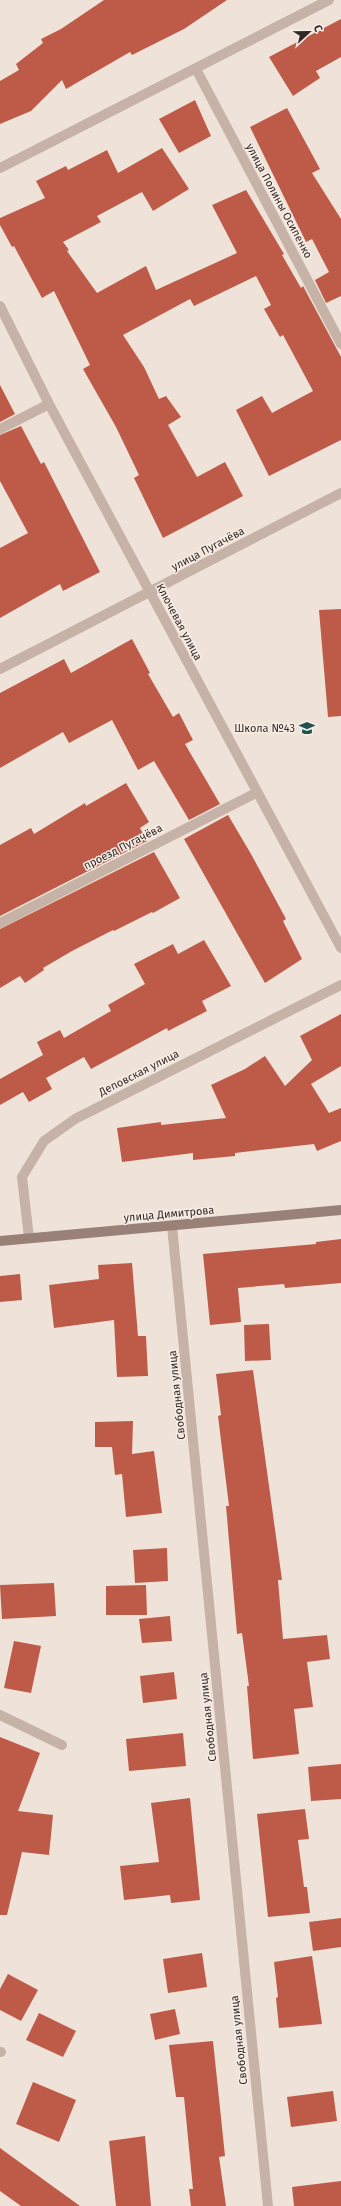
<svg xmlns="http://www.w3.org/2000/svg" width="341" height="2206" font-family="'Fira Sans',sans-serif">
<rect width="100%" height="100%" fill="#efe3d9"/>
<path fill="#be5b48" d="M 104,0 L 227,0 L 184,29 L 132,55 L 130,52 L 66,89 L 62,80 L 31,111 L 0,124 L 0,81 L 19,70 L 16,64 L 43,43 L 41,39 L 61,29 Z
M 341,19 L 341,57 L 316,71 L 320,78 L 293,96 L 269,57 Z
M 195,100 L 211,136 L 179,153 L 159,119 Z
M 287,108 L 320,169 L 312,173 L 341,219 L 341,296 L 326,303 L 315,280 L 329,272 L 312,239 L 306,242 L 250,127 Z
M 162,148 L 189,189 L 153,211 L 142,192 L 97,216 L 101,222 L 63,242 L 69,250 L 67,251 L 97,293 L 146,266 L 156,290 L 237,253 L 212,205 L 246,190 L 284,254 L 282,255 L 301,288 L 303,286 L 341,357 L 341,440 L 269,476 L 236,410 L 262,396 L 272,413 L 313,391 L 283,335 L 280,337 L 264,309 L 271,305 L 256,276 L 194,306 L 190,299 L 123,335 L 144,367 L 159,399 L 166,396 L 181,417 L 168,425 L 197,477 L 225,462 L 243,496 L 163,538 L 134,478 L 139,475 L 116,427 L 83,369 L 90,365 L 54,291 L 42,298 L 14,246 L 12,247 L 0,225 L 0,218 L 45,198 L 36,181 L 66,166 L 68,170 L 107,150 L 118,173 Z
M 0,385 L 15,414 L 0,422 Z
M 21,426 L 41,464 L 44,462 L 100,572 L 63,591 L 60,584 L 0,618 L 0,548 L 28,533 L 0,481 L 0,435 Z
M 341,609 L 341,716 L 328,717 L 319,610 Z
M 132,639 L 150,673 L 148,674 L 173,717 L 179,713 L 193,740 L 185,744 L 220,804 L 189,820 L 154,761 L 138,770 L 112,720 L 69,743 L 63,732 L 0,768 L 0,693 L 64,659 L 71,673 Z
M 126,783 L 149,822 L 140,828 L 147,841 L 0,916 L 0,845 L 31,828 L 34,834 L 85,803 L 86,806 Z
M 228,815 L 251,854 L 286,919 L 283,921 L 302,959 L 265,983 L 184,839 Z
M 154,852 L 180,898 L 153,913 L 152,912 L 114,931 L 113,930 L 72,951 L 43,968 L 44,970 L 25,983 L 20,976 L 0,988 L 0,929 Z
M 204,940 L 231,986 L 202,1001 L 207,1011 L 168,1031 L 167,1028 L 91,1069 L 84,1057 L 46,1078 L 52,1089 L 29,1102 L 23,1092 L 0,1105 L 0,1079 L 43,1055 L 37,1042 L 60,1030 L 64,1038 L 111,1011 L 108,1005 L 145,984 L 134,964 L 173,944 L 178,954 Z
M 341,1014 L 341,1066 L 311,1084 L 329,1113 L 341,1108 L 341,1141 L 317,1151 L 314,1144 L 235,1153 L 235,1156 L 193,1160 L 193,1153 L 122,1162 L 117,1128 L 161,1122 L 161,1125 L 226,1118 L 211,1085 L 245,1069 L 265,1056 L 285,1086 L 312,1060 L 300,1036 Z
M 341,1239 L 341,1283 L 285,1288 L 284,1284 L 238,1288 L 241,1322 L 210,1325 L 203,1254 L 316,1244 L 316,1242 Z
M 132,1263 L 138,1336 L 146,1336 L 148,1376 L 117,1377 L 114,1320 L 54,1328 L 49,1285 L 99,1279 L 98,1265 Z
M 20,1274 L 22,1300 L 0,1302 L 0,1276 Z
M 269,1324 L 271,1360 L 245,1361 L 244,1325 Z
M 253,1370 L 282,1580 L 278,1580 L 283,1639 L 327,1635 L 330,1659 L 307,1662 L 313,1707 L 294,1709 L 299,1754 L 253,1759 L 247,1686 L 249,1686 L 242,1633 L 237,1634 L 226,1506 L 229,1506 L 218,1416 L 221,1415 L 216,1374 Z
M 133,1421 L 132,1454 L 154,1451 L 162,1513 L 126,1517 L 122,1474 L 115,1475 L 112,1447 L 95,1447 L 95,1422 Z
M 167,1548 L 168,1581 L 135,1583 L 133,1550 Z
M 54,1583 L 56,1616 L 2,1619 L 0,1585 Z
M 146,1585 L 147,1615 L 106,1615 L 106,1586 Z
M 170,1616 L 172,1641 L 142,1643 L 139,1619 Z
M 14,1641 L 41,1646 L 31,1693 L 4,1688 Z
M 174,1672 L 177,1699 L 143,1703 L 140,1676 Z
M 183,1733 L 186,1766 L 129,1771 L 126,1739 Z
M 0,1737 L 40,1753 L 18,1811 L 53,1815 L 49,1855 L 22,1852 L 7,1915 L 0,1915 Z
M 341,1764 L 341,1799 L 311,1801 L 308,1767 Z
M 190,1798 L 200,1900 L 171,1903 L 170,1895 L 124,1900 L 120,1866 L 159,1862 L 151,1803 Z
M 305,1809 L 309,1839 L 298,1840 L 304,1887 L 307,1887 L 310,1913 L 268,1917 L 257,1814 Z
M 341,1918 L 341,1947 L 313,1951 L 309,1922 Z
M 202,1953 L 207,1987 L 168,1993 L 163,1959 Z
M 312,1956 L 322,2024 L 279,2028 L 276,1998 L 278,1997 L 274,1962 Z
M 8,1974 L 38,1990 L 21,2021 L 0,2010 L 0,1989 Z
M 175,2009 L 180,2034 L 155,2040 L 150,2014 Z
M 39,2013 L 76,2031 L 63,2057 L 26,2040 Z
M 213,2041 L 225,2156 L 219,2157 L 226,2206 L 191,2206 L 189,2189 L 193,2189 L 184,2097 L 176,2097 L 169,2045 Z
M 33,2082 L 76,2100 L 59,2142 L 16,2124 Z
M 333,2091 L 337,2121 L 291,2127 L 287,2097 Z
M 145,2136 L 151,2206 L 116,2206 L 109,2141 Z
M 0,2148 L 44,2180 L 80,2206 L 21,2206 L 0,2191 Z
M 341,2181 L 341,2206 L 294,2206 L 292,2187 Z"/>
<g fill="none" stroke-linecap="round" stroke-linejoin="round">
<path stroke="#c6b2a6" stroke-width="10" d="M 196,69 L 341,344
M 0,168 L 329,0
M 0,306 L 49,404 L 341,948
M 0,429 L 49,404
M 0,669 L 341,493
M 0,923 L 256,793
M 172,1226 L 268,2206
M 29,1238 L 22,1177 L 44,1141 L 75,1119 L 341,985
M 0,1715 L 62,1745
M 0,2052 L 1,2052"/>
<path stroke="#9a8178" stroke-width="10" d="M 0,1241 L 341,1210"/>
</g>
<defs>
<symbol id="school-bare" viewBox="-9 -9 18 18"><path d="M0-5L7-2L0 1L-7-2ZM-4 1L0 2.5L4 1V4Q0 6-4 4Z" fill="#1f5151" stroke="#f7ede5" stroke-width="2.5" paint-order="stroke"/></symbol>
</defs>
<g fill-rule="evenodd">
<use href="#school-bare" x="296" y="717" width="22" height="22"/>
</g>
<g text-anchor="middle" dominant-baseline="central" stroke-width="3" stroke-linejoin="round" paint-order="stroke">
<g font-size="11" fill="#332926" stroke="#f7ede5">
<text transform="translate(279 201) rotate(62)">улица Полины Осипенко</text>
<text transform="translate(208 549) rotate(-28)">улица Пугачёва</text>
<text transform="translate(179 622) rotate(62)">Ключевая улица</text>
<text transform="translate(123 847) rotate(-27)">проезд Пугачёва</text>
<text transform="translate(139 1073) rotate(-27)">Деповская улица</text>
<text transform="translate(169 1214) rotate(-5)">улица Димитрова</text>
<text transform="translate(177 1395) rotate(-96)">Свободная улица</text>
<text transform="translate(208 1717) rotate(-96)">Свободная улица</text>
<text transform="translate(239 2040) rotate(-96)">Свободная улица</text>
</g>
<g font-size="11" fill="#332926" stroke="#f7ede5" text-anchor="end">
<text x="295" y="728">Школа №43</text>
</g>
</g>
<g transform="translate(309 32) rotate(68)" stroke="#f7ede5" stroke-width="3" paint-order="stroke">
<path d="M0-3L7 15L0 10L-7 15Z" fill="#332926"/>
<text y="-6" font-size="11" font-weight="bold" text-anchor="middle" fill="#332926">С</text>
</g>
</svg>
